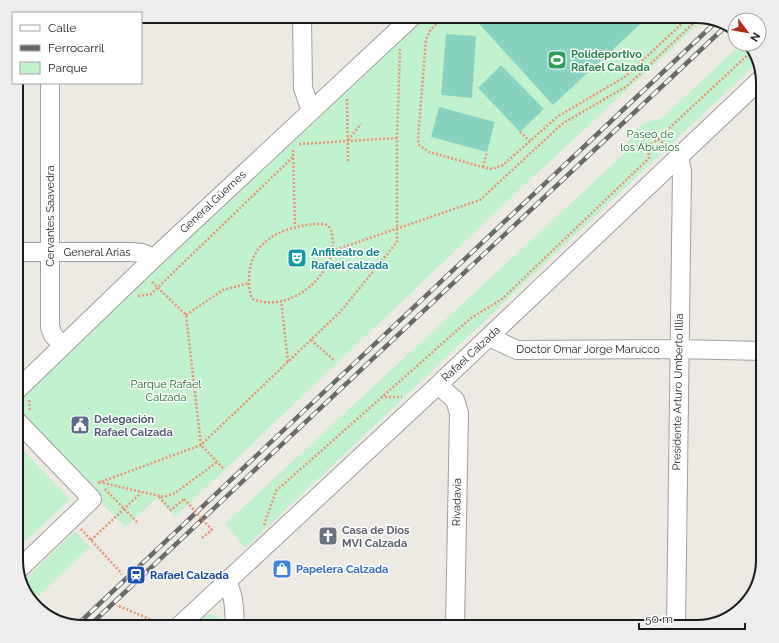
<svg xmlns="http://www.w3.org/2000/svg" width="779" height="643" font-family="Raleway,sans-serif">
<rect width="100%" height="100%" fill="#eceae2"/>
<path fill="#c2f2cd" d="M 422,16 L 697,16 L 704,19 L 535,175 L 175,517 L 157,498 L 125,527 L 17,416 L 16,397 Z
M 741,44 L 749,44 L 759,61 L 245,548 L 225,524 L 624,154 C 629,133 639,121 661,119 Z
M 16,443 L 70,499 L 16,550 Z
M 75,531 L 90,547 L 32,602 L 23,590 L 21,583 Z
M 209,614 C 217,615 222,618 225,627 L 191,627 L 202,616 Z"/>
<path fill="#88d3c0" d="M 472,16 L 649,16 L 553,105 Z
M 446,34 L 476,36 L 472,98 L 441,95 Z
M 501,65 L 544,109 L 520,132 L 478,88 Z
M 439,107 L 495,122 L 487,152 L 431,137 Z"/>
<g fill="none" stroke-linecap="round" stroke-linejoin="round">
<defs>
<path id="minor" d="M 302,16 L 303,88 L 311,111
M 50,83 L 50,327 L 53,335 L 62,345
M 16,252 L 132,252 L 142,253 L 154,258
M 489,337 L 517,350 L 678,349 L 763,351
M 438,385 L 455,400 L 459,413 L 455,627
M 16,391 L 154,258 L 413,16
M 16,420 L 92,499 L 18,570
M 226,581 C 235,595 234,610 235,627
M 178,627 L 438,385 L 762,78
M 676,627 L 682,171 L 679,157"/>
</defs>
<use href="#minor" stroke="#9f9f9f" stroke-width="20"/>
<path stroke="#e99275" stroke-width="2.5" stroke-dasharray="2 2" stroke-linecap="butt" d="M 445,16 L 431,29 L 426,39 L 418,139 L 419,145 L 429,152 L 486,168 L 492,169 L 503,165 L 557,117 L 626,76 L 690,16
M 347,99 L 348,163
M 520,132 L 530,141
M 658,139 L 668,147
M 348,140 L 361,124
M 299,144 L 397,138
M 293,150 L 295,226
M 649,159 L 648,148 L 753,50
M 483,167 L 487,152
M 313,224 C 318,224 324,223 328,226 C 332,229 332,235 333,240 C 334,277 289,314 253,299 C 249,293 249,285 249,278 C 250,241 281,228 313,224 Z
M 332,251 L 480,200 L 562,124 L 627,86 L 700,17
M 152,282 L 186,315 L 201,445 L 223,468
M 138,296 L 151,294 L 293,157
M 281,300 L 288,362
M 186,315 L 223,290 L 249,283
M 311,340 L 335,361
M 381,397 L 402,397
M 29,400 L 30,411
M 99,482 L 164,497 L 175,493 L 217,462
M 98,483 L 201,445 L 340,312 L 397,242 L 397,138 L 400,49
M 105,489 L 138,523
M 159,497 L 171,510 L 184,499
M 264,525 L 276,491 L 471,318 L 501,300 L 648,159
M 81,529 L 122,574
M 202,538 L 212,530
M 91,540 L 141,493
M 119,606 L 163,625"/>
<use href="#minor" stroke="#fff" stroke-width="18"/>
<defs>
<path id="rail" d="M 77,625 L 715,23
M 88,627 L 725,27"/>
</defs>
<use href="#rail" stroke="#696969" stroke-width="4.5"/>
<use href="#rail" stroke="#fff" stroke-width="3" stroke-dasharray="9" stroke-linecap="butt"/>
<path stroke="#e99275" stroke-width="2.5" stroke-dasharray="2 2" stroke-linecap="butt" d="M 184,499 L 212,530"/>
</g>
<defs>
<symbol id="stadium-square" viewBox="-11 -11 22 22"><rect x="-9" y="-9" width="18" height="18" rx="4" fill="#2e9e5b" stroke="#fff"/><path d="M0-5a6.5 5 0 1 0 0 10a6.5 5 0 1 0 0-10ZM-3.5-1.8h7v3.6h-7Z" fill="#fff"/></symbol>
<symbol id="theatre-square" viewBox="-11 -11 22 22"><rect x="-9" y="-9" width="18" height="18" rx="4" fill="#0f9aa8" stroke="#fff"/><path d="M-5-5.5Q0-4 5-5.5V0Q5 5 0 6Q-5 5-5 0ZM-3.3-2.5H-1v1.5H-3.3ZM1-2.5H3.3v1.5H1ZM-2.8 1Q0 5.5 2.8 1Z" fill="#fff"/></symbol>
<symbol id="civic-square" viewBox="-11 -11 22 22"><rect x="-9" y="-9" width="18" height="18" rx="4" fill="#5c6f8a" stroke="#fff"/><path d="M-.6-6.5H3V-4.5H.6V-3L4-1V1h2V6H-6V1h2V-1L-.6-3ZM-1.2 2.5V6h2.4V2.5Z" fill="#fff"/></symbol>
<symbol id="church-square" viewBox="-11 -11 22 22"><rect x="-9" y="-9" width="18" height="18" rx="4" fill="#6b7280" stroke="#fff"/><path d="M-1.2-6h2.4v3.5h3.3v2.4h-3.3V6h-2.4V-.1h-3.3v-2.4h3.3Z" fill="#fff"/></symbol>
<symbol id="shop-square" viewBox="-11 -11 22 22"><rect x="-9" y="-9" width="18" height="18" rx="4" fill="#3f7fe0" stroke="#fff"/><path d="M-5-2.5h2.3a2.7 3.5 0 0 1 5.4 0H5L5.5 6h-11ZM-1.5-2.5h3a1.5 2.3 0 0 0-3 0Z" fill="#fff"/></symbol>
<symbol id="station-square" viewBox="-11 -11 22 22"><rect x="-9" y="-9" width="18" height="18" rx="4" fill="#1a4fb4" stroke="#fff"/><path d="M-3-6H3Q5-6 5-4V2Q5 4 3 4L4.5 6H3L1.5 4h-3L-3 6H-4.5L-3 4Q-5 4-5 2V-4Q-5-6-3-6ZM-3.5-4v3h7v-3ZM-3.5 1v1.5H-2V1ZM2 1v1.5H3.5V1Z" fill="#fff"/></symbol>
</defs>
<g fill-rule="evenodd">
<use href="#stadium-square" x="546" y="49" width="22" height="22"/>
<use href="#theatre-square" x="286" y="247" width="22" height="22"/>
<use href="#civic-square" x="69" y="414" width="22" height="22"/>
<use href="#church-square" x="317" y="525" width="22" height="22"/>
<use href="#shop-square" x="271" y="558" width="22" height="22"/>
<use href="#station-square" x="125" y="564" width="22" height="22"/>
</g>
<g text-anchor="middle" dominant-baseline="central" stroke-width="3" stroke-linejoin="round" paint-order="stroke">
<g font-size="11" font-weight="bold" fill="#27864d" stroke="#fff" text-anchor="start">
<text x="571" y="54">Polideportivo<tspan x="571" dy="13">Rafael Calzada</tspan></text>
</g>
<g font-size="11" fill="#176b2a" stroke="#fff">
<text x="650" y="134">Paseo de<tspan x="650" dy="13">los Abuelos</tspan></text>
<text x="166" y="384">Parque Rafael<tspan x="166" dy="13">Calzada</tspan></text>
</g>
<g font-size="11" fill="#1b1b1b" stroke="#fff">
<text transform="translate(213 202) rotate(-43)">General Güemes</text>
<text transform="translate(50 216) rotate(-90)">Cervantes Saavedra</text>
<text x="97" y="252">General Arias</text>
<text x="588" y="349">Doctor Omar Jorge Marucco</text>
<text transform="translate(471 354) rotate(-43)">Rafael Calzada</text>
<text transform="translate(678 392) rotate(-89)">Presidente Arturo Umberto Illia</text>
<text transform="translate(457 502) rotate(-89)">Rivadavia</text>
</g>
<g font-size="11" font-weight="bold" fill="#0d838f" stroke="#fff" text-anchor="start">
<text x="311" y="252">Anfiteatro de<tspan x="311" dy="13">Rafael calzada</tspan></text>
</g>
<g font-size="11" font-weight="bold" fill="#4e5e75" stroke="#fff" text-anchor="start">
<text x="94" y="419">Delegación<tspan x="94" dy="13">Rafael Calzada</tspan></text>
</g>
<g font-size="11" font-weight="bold" fill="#5b616d" stroke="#fff" text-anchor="start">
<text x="342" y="530">Casa de Dios<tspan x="342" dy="13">MVI Calzada</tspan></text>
</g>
<g font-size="11" font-weight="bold" fill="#366cbe" stroke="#fff" text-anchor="start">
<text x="296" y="569">Papelera Calzada</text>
</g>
<g font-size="11" font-weight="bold" fill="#164399" stroke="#fff" text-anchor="start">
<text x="150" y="575">Rafael Calzada</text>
</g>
</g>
<path d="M0 0H779V643H0ZM83 23H696A60 60 0 0 1 756 83V560A60 60 0 0 1 696 620H83A60 60 0 0 1 23 560V83A60 60 0 0 1 83 23Z" fill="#ededed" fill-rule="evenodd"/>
<path fill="none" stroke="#1b1b1b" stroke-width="2" d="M83 23H696A60 60 0 0 1 756 83V560A60 60 0 0 1 696 620H83A60 60 0 0 1 23 560V83A60 60 0 0 1 83 23Z"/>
<rect x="12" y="12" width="130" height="72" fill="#ffffff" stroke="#a4a4a4"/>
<rect x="20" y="25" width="20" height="6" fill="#ffffff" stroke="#a4a4a4"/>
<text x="48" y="32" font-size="12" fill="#1b1b1b">Calle</text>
<rect x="20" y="45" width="20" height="6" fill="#696969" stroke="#a4a4a4"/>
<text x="48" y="52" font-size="12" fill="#1b1b1b">Ferrocarril</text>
<rect x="20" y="62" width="20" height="12" fill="#c2f2cd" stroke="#a4a4a4"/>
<text x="48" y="72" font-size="12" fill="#1b1b1b">Parque</text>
<g transform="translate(747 32) rotate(122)"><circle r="19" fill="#ffffff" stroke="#a4a4a4"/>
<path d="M0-3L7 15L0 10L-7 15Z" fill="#b02c16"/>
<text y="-6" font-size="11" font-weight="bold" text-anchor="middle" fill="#1b1b1b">N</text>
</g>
<path d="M639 623v6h106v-6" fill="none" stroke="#1b1b1b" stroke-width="2"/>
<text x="645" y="623" font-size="12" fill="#1b1b1b" stroke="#ffffff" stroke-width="3" paint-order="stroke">50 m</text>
</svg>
